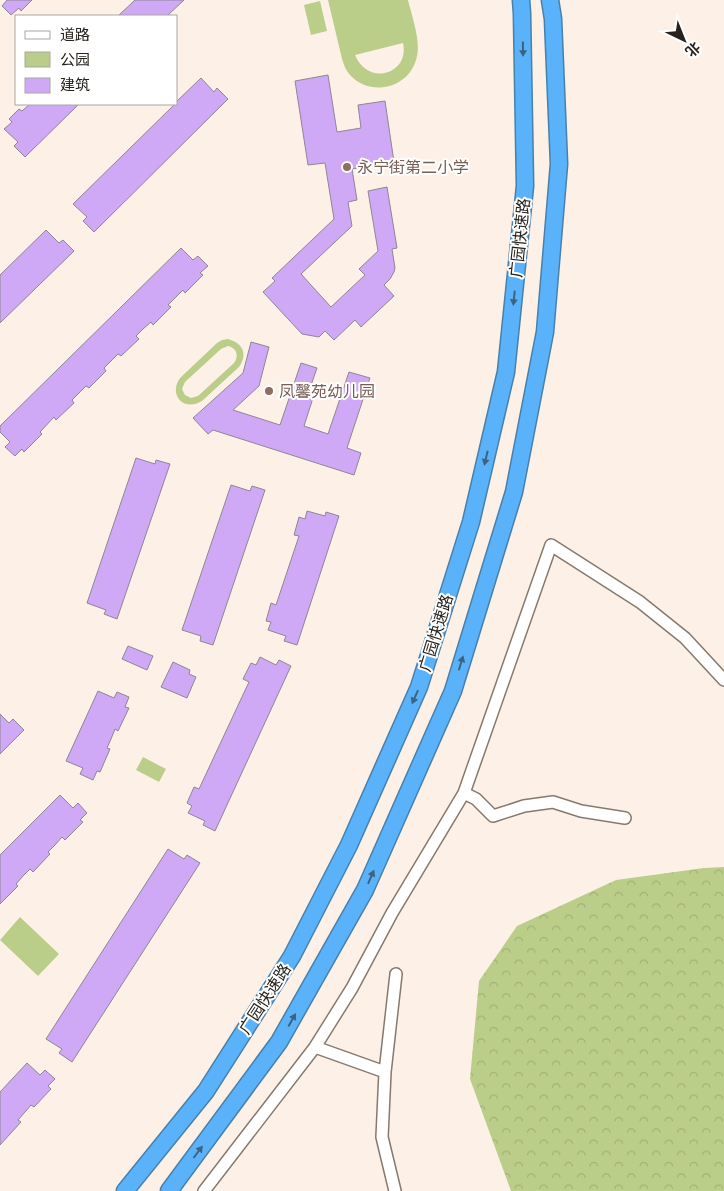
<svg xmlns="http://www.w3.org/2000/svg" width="724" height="1191" font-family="'DM Sans','Noto Sans SC',sans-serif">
<defs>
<pattern id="forest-crowns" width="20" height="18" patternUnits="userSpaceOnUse" patternTransform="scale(1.25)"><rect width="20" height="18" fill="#bbce89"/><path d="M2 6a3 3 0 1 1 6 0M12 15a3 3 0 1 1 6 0" fill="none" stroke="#a1b176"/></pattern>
</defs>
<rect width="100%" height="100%" fill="#fdf1e7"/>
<path fill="#bbce89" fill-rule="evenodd" d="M 328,0 L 408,0 C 412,17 422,43 416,60 C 408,88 371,97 351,76 C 346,71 344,65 342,59 ZM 403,43 C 410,74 368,87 355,55 Z
M 320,1 L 327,31 L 311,35 L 304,5 Z
M 228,339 C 243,343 248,354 239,367 L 202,401 C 184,412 168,395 180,378 L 217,343 L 222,340 ZM 228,346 C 237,348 239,356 234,363 L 198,396 L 191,398 L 185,395 L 182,389 L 185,382 L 221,349 Z
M 143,757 L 166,769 L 159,782 L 136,770 Z
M 20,917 L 59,954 L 38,976 L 0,940 Z"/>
<path fill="url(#forest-crowns)" d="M 724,867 L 724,1191 L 511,1191 L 470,1079 L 479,981 L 517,926 L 616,880 L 704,868 Z"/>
<path fill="#cfa9f5" stroke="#8d8695" d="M 7,0 L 32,0 L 21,11 L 19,8 L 11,15 L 2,6 Z
M 135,0 L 184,0 L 167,16 L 118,16 Z
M 328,75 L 337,132 L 361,128 L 358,105 L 385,101 L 394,162 L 352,169 L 357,200 L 348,202 L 352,226 L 301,274 L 331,307 L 365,275 L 359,269 L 378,251 L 368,191 L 387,187 L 397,248 L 392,249 L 395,268 L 394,272 L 390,279 L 384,285 L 394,296 L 361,327 L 355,320 L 334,340 L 325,331 L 319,337 L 302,334 L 263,292 L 275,281 L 272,278 L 334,219 L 325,163 L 308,165 L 295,81 Z
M 201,78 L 214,92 L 217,88 L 228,99 L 94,232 L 83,221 L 87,217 L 73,204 L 175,104 L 176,104 L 176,102 Z
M 30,104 L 79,104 L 25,157 L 14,146 L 18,142 L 4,129 L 12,122 L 9,119 L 19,109 L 22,111 Z
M 46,230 L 59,243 L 63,240 L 74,251 L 0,323 L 0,275 Z
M 181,248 L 193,260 L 198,256 L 208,266 L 200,273 L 203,275 L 185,293 L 183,290 L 168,305 L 171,307 L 153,325 L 151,322 L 143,329 L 136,336 L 139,339 L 121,356 L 118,354 L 104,368 L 106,371 L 89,388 L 86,386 L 72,400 L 74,403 L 56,420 L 54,417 L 40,432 L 42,434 L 24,452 L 22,449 L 15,456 L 5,447 L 10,442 L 0,432 L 0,426 Z
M 251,342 L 269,347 L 259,386 L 233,410 L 280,425 L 301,363 L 317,368 L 307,397 L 313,398 L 304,426 L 328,434 L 349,372 L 370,378 L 347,448 L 361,453 L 354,475 L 213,430 L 208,434 L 193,418 L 243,373 Z
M 136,458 L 155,464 L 156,460 L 170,464 L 117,619 L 104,614 L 106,610 L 87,603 Z
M 231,485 L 250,491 L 252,486 L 265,490 L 213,645 L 200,641 L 201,636 L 182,630 Z
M 307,511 L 325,516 L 326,512 L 339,516 L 297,645 L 284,641 L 286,636 L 268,630 L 271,622 L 266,621 L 271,603 L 276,605 L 299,536 L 294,535 L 299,517 L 305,519 Z
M 128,646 L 153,656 L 147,670 L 122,659 Z
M 260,657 L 276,665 L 279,660 L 291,666 L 215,831 L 203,825 L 205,821 L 188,813 L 192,806 L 187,803 L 194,787 L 199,789 L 241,699 L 249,682 L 243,679 L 251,663 L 256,665 Z
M 173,662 L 190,670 L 189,674 L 196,677 L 187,698 L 161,687 Z
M 98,691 L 114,698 L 117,692 L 129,697 L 125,707 L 129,708 L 118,731 L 115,729 L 111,739 L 107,748 L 110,749 L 100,772 L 97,771 L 93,780 L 80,774 L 83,768 L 66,761 Z
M 0,714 L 9,723 L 13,719 L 24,730 L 0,754 Z
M 60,795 L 73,808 L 78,803 L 87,813 L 80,820 L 83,822 L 65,840 L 62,837 L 55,845 L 48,852 L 50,854 L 33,872 L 30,869 L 23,876 L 16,884 L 18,886 L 0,904 L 0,855 Z
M 168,849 L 184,859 L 187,855 L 200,863 L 72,1062 L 59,1053 L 62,1049 L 46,1039 Z
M 27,1063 L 40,1075 L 45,1070 L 55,1079 L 48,1086 L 51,1089 L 34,1107 L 31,1105 L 25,1112 L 18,1120 L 21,1122 L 0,1145 L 0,1092 Z"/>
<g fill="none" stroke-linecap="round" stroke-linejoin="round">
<defs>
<path id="minor" d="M 464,793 L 476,799 L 493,816 L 524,806 L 553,802 L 581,811 L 625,818
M 315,1047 L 385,1072
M 204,1191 L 315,1047 L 352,988 L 392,913 L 464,793 L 551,545 L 640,602 L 685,638 L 724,680
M 395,1191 L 382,1137 L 385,1072 L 396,974"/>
<path id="highway" d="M 125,1191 L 206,1091 L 292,956 L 349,845 L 419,687 L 471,522 L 506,372 L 525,186 L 522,13 L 521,0
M 169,1191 L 279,1042 L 365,890 L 453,691 L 514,492 L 545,332 L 559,164 L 553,19 L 550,0"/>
</defs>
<use href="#minor" stroke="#86796d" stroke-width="14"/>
<use href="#highway" stroke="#4880ad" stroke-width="19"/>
<use href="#minor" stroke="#fff" stroke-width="11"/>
<use href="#highway" stroke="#5ab3fa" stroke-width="16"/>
</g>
<defs><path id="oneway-solid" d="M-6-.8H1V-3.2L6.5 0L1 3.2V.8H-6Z" transform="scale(1.25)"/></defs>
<g fill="#3e6380">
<use href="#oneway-solid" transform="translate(523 49) rotate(89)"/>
<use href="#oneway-solid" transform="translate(514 298) rotate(96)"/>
<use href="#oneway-solid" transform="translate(486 458) rotate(103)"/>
<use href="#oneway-solid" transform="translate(461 663) rotate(-73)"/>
<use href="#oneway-solid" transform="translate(415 697) rotate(114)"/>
<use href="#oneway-solid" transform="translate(371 877) rotate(-66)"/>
<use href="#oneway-solid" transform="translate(292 1020) rotate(-61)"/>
<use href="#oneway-solid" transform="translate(198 1152) rotate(-53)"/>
</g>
<g fill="#8d6e63" stroke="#fff" stroke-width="2">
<circle cx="347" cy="167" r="5"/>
<circle cx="269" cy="391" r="5"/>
</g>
<g text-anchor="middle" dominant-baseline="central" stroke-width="4" stroke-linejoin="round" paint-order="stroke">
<g font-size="16" fill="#785e54" stroke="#fff" text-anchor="start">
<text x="357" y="167">永宁街第二小学</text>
<text x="279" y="391">凤馨苑幼儿园</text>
</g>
<g font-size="16" fill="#27221d" stroke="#fff">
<text transform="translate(520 238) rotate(-84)">广园快速路</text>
<text transform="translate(436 633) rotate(-73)">广园快速路</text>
<text transform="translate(265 999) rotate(-57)">广园快速路</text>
</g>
</g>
<rect x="15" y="15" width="162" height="90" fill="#ffffff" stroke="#a9a7a5"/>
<rect x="25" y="31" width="25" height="8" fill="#ffffff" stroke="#a9a7a5"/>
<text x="60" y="40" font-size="15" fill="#27221d">道路</text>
<rect x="25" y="52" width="25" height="15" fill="#bbce89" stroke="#a9a7a5"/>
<text x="60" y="65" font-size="15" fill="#27221d">公园</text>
<rect x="25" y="78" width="25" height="15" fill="#cfa9f5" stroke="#a9a7a5"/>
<text x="60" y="90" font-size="15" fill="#27221d">建筑</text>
<g transform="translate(684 40) rotate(137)" stroke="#ffffff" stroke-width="4" paint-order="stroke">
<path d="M0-4L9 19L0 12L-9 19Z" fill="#27221d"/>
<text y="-8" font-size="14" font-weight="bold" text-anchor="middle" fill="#27221d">北</text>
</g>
</svg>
